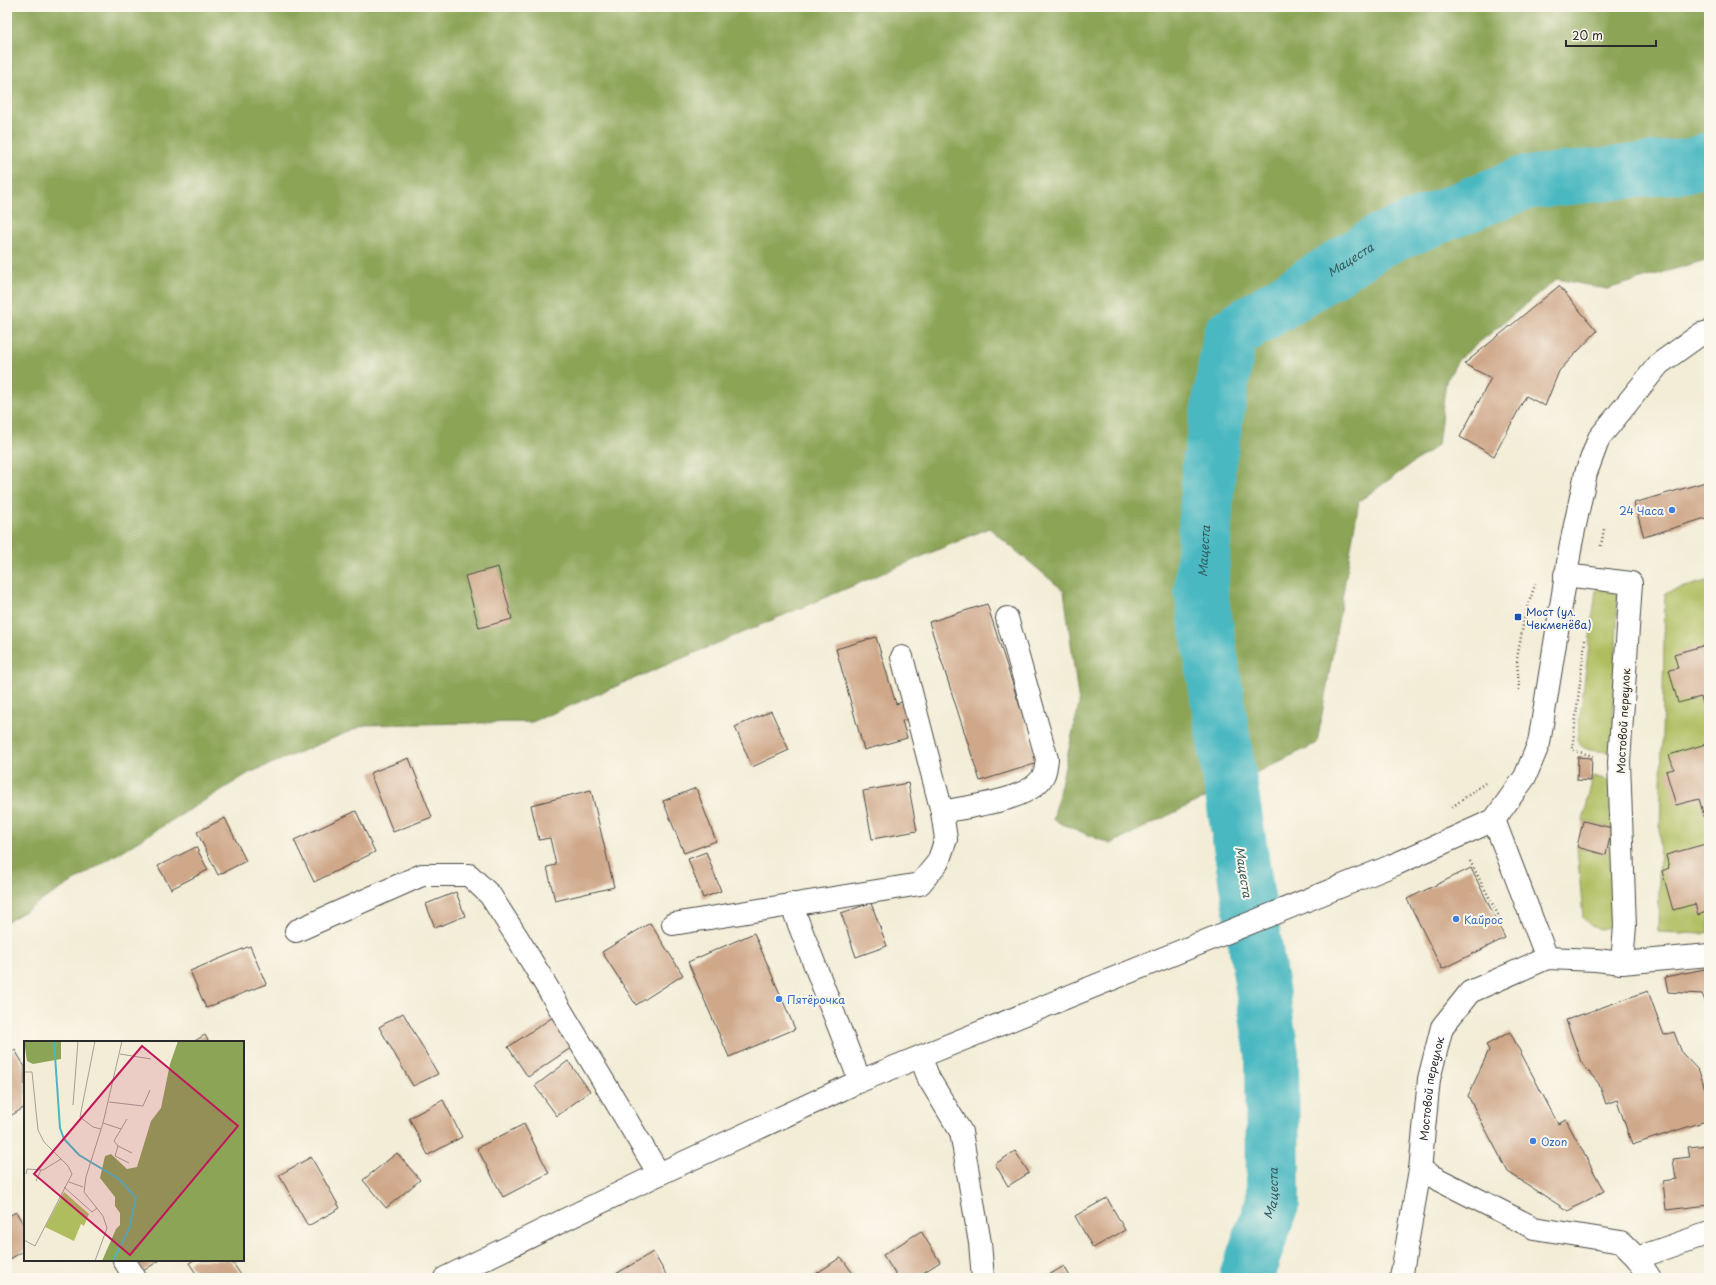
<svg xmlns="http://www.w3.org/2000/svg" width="1716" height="1285" font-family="'Playpen Sans',sans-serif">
<rect width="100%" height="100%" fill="#fbf7ec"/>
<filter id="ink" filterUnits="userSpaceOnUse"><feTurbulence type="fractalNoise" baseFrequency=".025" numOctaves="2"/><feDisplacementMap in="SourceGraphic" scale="8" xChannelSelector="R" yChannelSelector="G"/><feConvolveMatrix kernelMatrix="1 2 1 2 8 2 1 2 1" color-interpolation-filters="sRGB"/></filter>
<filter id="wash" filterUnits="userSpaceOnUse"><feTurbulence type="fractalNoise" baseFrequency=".012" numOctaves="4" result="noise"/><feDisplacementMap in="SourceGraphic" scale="16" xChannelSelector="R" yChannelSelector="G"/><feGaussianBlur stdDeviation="0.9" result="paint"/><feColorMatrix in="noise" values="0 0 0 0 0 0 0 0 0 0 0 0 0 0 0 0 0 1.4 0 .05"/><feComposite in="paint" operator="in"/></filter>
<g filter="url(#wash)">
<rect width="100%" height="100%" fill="#f3edd7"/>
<path fill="#afbd5f" stroke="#6d7445" d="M 1709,580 L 1709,932 L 1702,934 L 1658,932 L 1665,593 Z
M 1600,586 L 1615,589 L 1618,597 L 1612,752 C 1600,751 1581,753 1577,739 L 1596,590 Z
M 1593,776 L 1609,780 L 1619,912 L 1616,920 L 1609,927 L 1600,929 L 1591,926 L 1583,918 L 1577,847 L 1606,854 L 1612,828 L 1583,821 Z"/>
<path fill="#8ba456" stroke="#5b6840" d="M 7,7 L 1709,7 L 1709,259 L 1607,289 L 1557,279 L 1459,359 L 1446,381 L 1438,445 L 1359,501 L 1317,743 L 1110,844 L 1053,820 L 1079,704 L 1064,591 L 989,528 L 532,722 L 365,725 L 249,773 L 7,922 Z"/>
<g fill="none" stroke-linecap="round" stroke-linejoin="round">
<path stroke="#49b8c1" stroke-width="54" id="s1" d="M 1246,1278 L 1273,1201 L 1272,1054 L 1201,592 L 1209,464 L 1230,335 L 1381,240 L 1524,183 L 1691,165 L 1709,159"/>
</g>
<g id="blocks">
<path fill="#cfa789" d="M 1559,286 L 1597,331 L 1559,371 L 1545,406 L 1526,396 L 1494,456 L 1460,437 L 1491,378 L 1464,364 Z
M 1709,481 L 1709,517 L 1644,537 L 1634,503 Z
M 498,567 L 512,619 L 479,628 L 465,576 Z
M 987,604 L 1038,763 L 980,781 L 929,622 Z
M 876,637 L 896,704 L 905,701 L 910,718 L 902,721 L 907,738 L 864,750 L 836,649 Z
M 1709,644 L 1709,724 L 1701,697 L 1678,703 L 1669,670 L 1678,668 L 1674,654 Z
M 771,711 L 789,750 L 752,767 L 735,727 Z
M 1709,743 L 1709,833 L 1699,799 L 1676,805 L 1666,771 L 1674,769 L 1669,755 Z
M 1578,757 L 1592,758 L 1591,781 L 1577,780 Z
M 409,758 L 432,817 L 393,832 L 370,773 Z
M 908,783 L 917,831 L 872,839 L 863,791 Z
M 696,788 L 716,841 L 684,853 L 663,801 Z
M 591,790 L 614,887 L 555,901 L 547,867 L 556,865 L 550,838 L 539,840 L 531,805 Z
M 356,811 L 375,852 L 314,882 L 294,840 Z
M 225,818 L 246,861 L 218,875 L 197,832 Z
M 1583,821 L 1612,828 L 1606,855 L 1577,847 Z
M 1709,843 L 1709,911 L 1698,915 L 1695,904 L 1673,910 L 1662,871 L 1669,868 L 1666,855 Z
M 196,847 L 208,870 L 171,889 L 158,866 Z
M 706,852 L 721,891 L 703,898 L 688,859 Z
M 1471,868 L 1505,938 L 1442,969 L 1407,899 Z
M 456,892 L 465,916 L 435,928 L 426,904 Z
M 871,903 L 887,946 L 856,957 L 841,913 Z
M 650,923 L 683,975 L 636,1005 L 602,952 Z
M 754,933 L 795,1029 L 729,1057 L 688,962 Z
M 250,946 L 266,984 L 206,1008 L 190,971 Z
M 1709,968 L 1709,1010 L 1702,994 L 1668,992 L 1665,977 Z
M 1648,991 L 1664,1035 L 1674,1032 L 1682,1053 L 1699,1071 L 1709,1100 L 1709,1120 L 1632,1145 L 1617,1100 L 1606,1104 L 1599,1084 L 1581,1062 L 1566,1020 Z
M 403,1013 L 438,1074 L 413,1086 L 379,1027 Z
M 553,1017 L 572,1047 L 528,1077 L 508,1047 Z
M 1510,1032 L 1558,1124 L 1566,1120 L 1604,1191 L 1568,1211 L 1508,1172 L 1468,1096 L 1489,1050 L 1486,1045 Z
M 205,1035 L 209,1042 L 193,1042 Z
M 15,1050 L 25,1067 L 25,1107 L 7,1118 L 7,1055 Z
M 568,1061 L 590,1091 L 557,1116 L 535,1086 Z
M 443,1100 L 462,1137 L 428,1155 L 409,1118 Z
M 524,1124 L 549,1173 L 503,1197 L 477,1148 Z
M 1709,1145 L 1709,1205 L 1666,1210 L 1663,1181 L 1676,1179 L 1673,1159 L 1690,1157 L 1688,1147 Z
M 1015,1151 L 1029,1173 L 1008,1186 L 995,1164 Z
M 397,1153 L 420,1180 L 386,1208 L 363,1180 Z
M 311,1157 L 340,1208 L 308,1226 L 279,1175 Z
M 1107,1198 L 1125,1230 L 1093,1248 L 1075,1216 Z
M 16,1212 L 25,1227 L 25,1250 L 7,1261 L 7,1217 Z
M 921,1231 L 940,1262 L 915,1278 L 898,1278 L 883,1255 Z
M 653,1252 L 668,1278 L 609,1278 Z
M 841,1257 L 856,1278 L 810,1278 Z
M 137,1260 L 160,1260 L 143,1271 Z
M 194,1260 L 231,1260 L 243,1278 L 199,1278 L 189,1263 Z
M 1064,1266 L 1071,1278 L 1044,1278 Z"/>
</g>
</g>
<g filter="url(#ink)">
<use href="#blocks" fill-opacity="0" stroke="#494845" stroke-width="1"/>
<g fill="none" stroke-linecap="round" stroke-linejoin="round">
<defs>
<g id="minor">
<path d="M 1565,575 L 1631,583 L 1619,762 L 1625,926 L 1622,963"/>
<path d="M 942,812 C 968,806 1033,801 1044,774 C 1046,770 1046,764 1047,759 L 1007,618"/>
<path d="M 1494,820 L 1547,958"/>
<path d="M 791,904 L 860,1081"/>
<path d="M 673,924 L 920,884 L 938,862 L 946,839 L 942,812 L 902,657"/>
<path d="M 296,931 L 422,875 L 469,875 L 490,895 L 517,937 L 659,1174"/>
<path d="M 921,1058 L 929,1079 L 961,1132 L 980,1243 L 983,1278"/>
<path d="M 1420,1170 L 1534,1228 L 1621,1242 L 1637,1258 L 1650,1278"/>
<path d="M 1637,1258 L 1709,1233"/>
<path d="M 124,1260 L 135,1278"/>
<path d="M 445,1278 L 659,1174 L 860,1081 L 1396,864"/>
<path id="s2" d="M 1401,1278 L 1420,1170 L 1429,1079 L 1442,1027 L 1470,992 L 1547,958 L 1596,960 L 1622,963 L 1709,955"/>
</g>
<path id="major" d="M 1396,864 L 1494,820 L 1525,777 L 1539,743 L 1571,544 L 1586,473 L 1599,438 L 1659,364 L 1701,334 L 1709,332"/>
</defs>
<use href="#minor" stroke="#494845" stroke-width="24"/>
<use href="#major" stroke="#494845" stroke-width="24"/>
<path stroke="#494845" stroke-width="2.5" stroke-dasharray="1 3" stroke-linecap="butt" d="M 1601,546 L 1604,529
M 1585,640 L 1572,750 L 1593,756
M 1519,690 L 1517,659 L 1525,614 L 1536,582
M 1452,807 L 1485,783
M 1470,861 L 1503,924"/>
<use href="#minor" stroke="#fff" stroke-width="22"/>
<use href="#major" stroke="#fff" stroke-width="22"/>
</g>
</g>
<g fill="#3f7fe0" stroke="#fbf7ec" stroke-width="1.5">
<circle cx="1672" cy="510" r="4"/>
<circle cx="1456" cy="919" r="4"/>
<circle cx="779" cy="999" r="4"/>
<circle cx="1533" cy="1141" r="4"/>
</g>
<rect fill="#1a4fb4" stroke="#fbf7ec" stroke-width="1.5" x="1514" y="613" width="8" height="8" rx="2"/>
<g text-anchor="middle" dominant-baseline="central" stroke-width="4" stroke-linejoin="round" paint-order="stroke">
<g font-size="11" fill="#366cbe" stroke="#fbf7ec" text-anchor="start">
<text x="1664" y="510" text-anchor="end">24 Часа</text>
<text x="1464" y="919">Кайрос</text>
<text x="787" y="999">Пятёрочка</text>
<text x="1541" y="1141">Ozon</text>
</g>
<g font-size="11" fill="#164399" stroke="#fbf7ec" text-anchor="start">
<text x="1526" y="611">Мост (ул.<tspan x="1526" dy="13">Чекменёва)</tspan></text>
</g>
<g font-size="11" fill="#2b2b2b" stroke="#fbf7ec">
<text transform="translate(1623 721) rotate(-87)">Мостовой переулок</text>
<text stroke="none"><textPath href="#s2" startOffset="192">Мостовой переулок</textPath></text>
</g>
<g font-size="12" font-style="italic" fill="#365c60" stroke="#fbf7ec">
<text stroke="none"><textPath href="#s1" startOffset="1097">Мацеста</textPath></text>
<text stroke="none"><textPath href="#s1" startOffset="737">Мацеста</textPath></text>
<text transform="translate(1244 872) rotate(81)">Мацеста</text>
<text stroke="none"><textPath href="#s1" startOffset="89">Мацеста</textPath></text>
</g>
</g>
<g transform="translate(24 1041)">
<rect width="220" height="220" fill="#f3edd7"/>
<path d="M 40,151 L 65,173 L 60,185 L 57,183 L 50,200 L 21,186 Z" fill="#afbd5f"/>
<path d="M 0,0 L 37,0 L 37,18 L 9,23 L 3,20 ZM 154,0 L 220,0 L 220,220 L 78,220 L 92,188 L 96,184 L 96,172 L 91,165 L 91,156 L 76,137 L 81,115 L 87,113 L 103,128 L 113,126 L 127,80 L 137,67 L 146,23 Z" fill="#8ba456"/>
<path fill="none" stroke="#49b8c1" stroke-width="2" d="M 30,0 L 36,87 L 40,98 L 55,114 L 95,138 L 112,157 L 105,188 L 89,220"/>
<path fill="none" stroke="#a39f92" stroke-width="1" d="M 71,0 L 56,76 L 69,86 L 77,88M 96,13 L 127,18M 0,31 L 8,31 L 14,89 L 20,101 L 44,125 L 48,133 L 11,205 L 0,199M 85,61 L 119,65 L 126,49M 49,64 L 54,0M 103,78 L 90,100 L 94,105 L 108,112M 79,82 L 97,88M 94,105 L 91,115 L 105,122M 2,133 L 3,128 L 19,129 L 37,118M 62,136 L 79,82 L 98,0M 62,136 L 60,151 L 79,175 L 83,187 L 71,220M 12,140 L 17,129M 45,141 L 59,146M 40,146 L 68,171 L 73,167"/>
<path fill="#c2185b" fill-opacity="0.15" stroke="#c2185b" stroke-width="2" d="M 118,5 L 214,85 L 106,214 L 10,133 Z"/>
<rect width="220" height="220" fill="none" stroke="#2b2b2b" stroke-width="2"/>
</g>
<rect width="1716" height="1285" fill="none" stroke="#fbf7ec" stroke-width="24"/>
<path d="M1566 40v6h90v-6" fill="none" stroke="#2b2b2b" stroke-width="2"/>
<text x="1572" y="40" font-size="12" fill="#2b2b2b" stroke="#fbf7ec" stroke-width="3" paint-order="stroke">20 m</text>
</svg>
